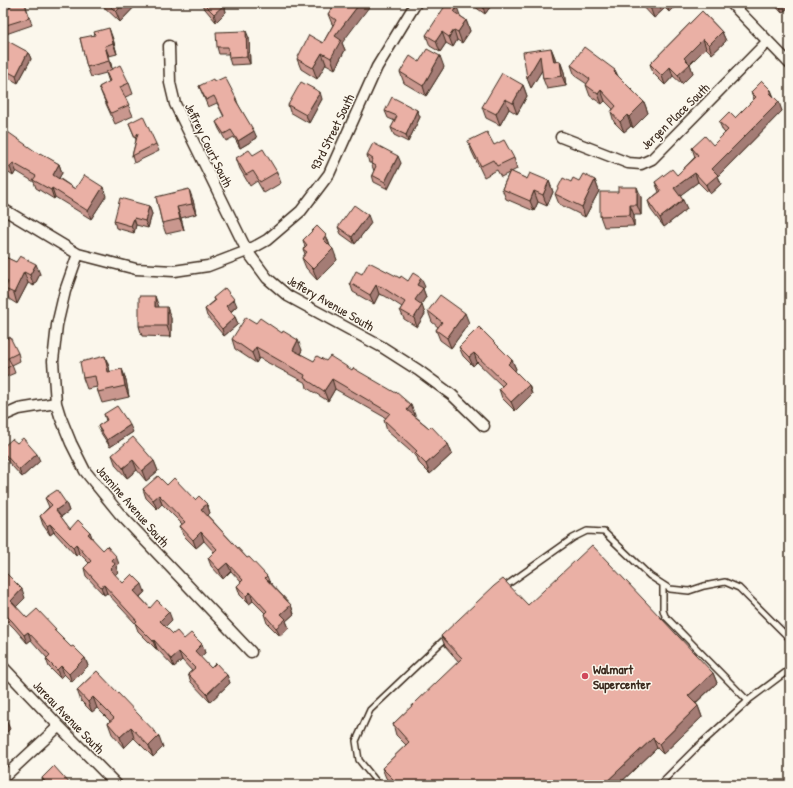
<svg xmlns="http://www.w3.org/2000/svg" width="793" height="788" font-family="'Patrick Hand',sans-serif">
<rect width="100%" height="100%" fill="#fbf7ec"/>
<filter id="ink" filterUnits="userSpaceOnUse"><feTurbulence type="fractalNoise" baseFrequency=".025" numOctaves="2"/><feDisplacementMap in="SourceGraphic" scale="8" xChannelSelector="R" yChannelSelector="G"/><feConvolveMatrix kernelMatrix="1 2 1 2 8 2 1 2 1" color-interpolation-filters="sRGB"/></filter>
<g filter="url(#ink)">
<g fill="none" stroke-linecap="round" stroke-linejoin="round">
<defs>
<path id="lane" d="M 663,585 L 663,610 L 665,616 L 748,701
M 504,587 L 573,538 L 587,531 L 604,532 L 650,576 L 670,589 L 689,591 L 704,586 L 725,582 L 739,588 L 790,639
M 379,785 L 359,760 L 356,741 L 370,710 L 447,637
M 659,785 L 694,750 L 750,699 L 790,669"/>
<path id="street" d="M 731,3 L 790,64
M 169,46 L 170,83 L 175,104 L 247,251 L 267,278 L 288,296 L 382,347 L 418,370 L 452,395 L 484,426
M 561,137 L 628,163 L 641,164 L 652,159 L 768,41
M 3,209 L 78,254 L 136,269 L 174,271 L 208,266 L 247,251 L 267,240 L 301,211 L 329,174 L 377,67 L 416,3
M 78,254 L 65,291 L 57,325 L 53,361 L 56,403 L 60,416 L 71,443 L 85,471 L 119,513 L 251,652
M 3,416 L 19,409 L 56,403
M 3,667 L 59,726 L 117,785
M 3,778 L 59,726"/>
</defs>
<use href="#lane" stroke="#3b2a1e" stroke-width="8"/>
<use href="#street" stroke="#3b2a1e" stroke-width="13"/>
<use href="#lane" stroke="#fbf7ec" stroke-width="5"/>
<use href="#street" stroke="#fbf7ec" stroke-width="10"/>
</g>
<path fill="#c9978e" stroke="#3b2a1e" d="M 25,3 L 32,25 L 6,34 L 3,25 L 11,7 Z
M 100,3 L 138,3 L 120,22 Z
M 200,3 L 230,3 L 225,8 L 226,12 L 216,22 Z
M 336,3 L 342,43 L 345,50 L 335,69 L 326,64 L 317,79 L 301,69 L 297,59 L 323,43 L 333,25 L 332,24 L 328,14 Z
M 471,3 L 493,3 L 485,14 L 471,4 Z
M 640,3 L 679,3 L 669,12 L 665,8 L 654,18 Z
M 773,3 L 790,3 L 790,6 L 782,13 Z
M 702,11 L 722,32 L 726,41 L 712,54 L 706,48 L 690,64 L 693,73 L 682,84 L 673,76 L 665,85 L 653,73 L 650,64 Z
M 460,16 L 466,20 L 470,31 L 462,43 L 457,40 L 453,47 L 446,43 L 440,52 L 430,46 L 426,35 Z
M 80,38 L 113,39 L 117,54 L 109,56 L 112,69 L 129,83 L 133,94 L 125,97 L 133,116 L 115,124 L 103,97 L 99,87 L 109,82 L 106,73 L 91,77 L 87,67 Z
M 249,38 L 250,64 L 231,65 L 229,58 L 229,54 L 219,54 L 217,47 Z
M 3,41 L 28,52 L 31,59 L 18,83 L 3,75 Z
M 551,48 L 555,58 L 556,62 L 560,61 L 564,72 L 566,86 L 547,89 L 543,79 L 542,70 L 531,88 L 527,78 Z
M 419,62 L 444,67 L 426,96 L 404,83 L 400,72 Z
M 571,65 L 615,70 L 618,76 L 644,102 L 648,113 L 633,128 L 631,126 L 624,132 L 614,122 L 611,112 L 613,109 L 605,101 L 602,104 L 590,96 L 586,85 L 587,84 L 575,76 Z
M 214,82 L 236,98 L 238,104 L 257,138 L 240,148 L 234,137 L 226,141 L 219,129 L 216,122 L 224,117 L 217,103 L 208,107 L 199,86 Z
M 523,85 L 527,96 L 517,114 L 509,109 L 500,125 L 486,118 L 482,107 Z
M 771,90 L 774,97 L 782,111 L 718,176 L 721,184 L 710,194 L 698,182 L 680,195 L 687,209 L 664,227 L 651,210 L 648,201 L 659,192 L 655,182 L 677,175 L 695,157 L 692,148 L 713,145 L 725,133 L 723,131 L 719,122 L 735,118 L 754,99 L 751,92 Z
M 322,99 L 309,123 L 290,112 L 288,105 Z
M 417,110 L 420,117 L 408,142 L 394,135 L 391,128 L 395,121 L 388,118 L 385,111 Z
M 129,123 L 156,144 L 159,151 L 134,163 L 132,156 L 136,140 Z
M 3,132 L 39,154 L 59,164 L 62,173 L 59,178 L 75,189 L 106,196 L 91,219 L 55,197 L 54,199 L 36,188 L 34,182 L 16,171 L 13,176 L 3,169 Z
M 468,141 L 494,145 L 514,158 L 517,169 L 511,172 L 527,179 L 549,181 L 553,192 L 547,206 L 538,202 L 534,211 L 506,199 L 502,189 L 509,173 L 501,177 L 497,170 L 484,177 L 472,152 Z
M 253,155 L 277,172 L 281,183 L 264,193 L 257,181 L 250,186 L 240,169 L 236,158 Z
M 367,155 L 401,163 L 388,189 L 374,182 L 372,175 L 374,171 L 371,163 L 369,163 Z
M 595,180 L 599,191 L 585,217 L 559,204 L 555,194 L 571,182 Z
M 156,197 L 193,200 L 196,214 L 181,218 L 184,230 L 166,234 L 162,223 Z
M 641,197 L 641,215 L 634,215 L 634,226 L 604,227 L 600,216 Z
M 149,206 L 152,214 L 148,228 L 136,225 L 134,233 L 116,228 L 114,221 Z
M 371,223 L 355,244 L 341,234 L 338,227 Z
M 326,235 L 330,246 L 337,260 L 317,280 L 306,268 L 302,258 L 305,254 L 303,249 L 305,247 L 303,240 Z
M 3,256 L 40,274 L 34,286 L 28,283 L 17,304 L 9,299 L 5,289 L 3,288 Z
M 362,274 L 400,278 L 408,281 L 425,287 L 423,289 L 426,297 L 421,304 L 425,314 L 417,327 L 404,319 L 400,310 L 402,307 L 385,296 L 379,294 L 374,304 L 353,292 L 350,283 Z
M 213,298 L 237,306 L 231,312 L 235,317 L 238,324 L 224,336 L 207,316 L 205,309 L 214,301 Z
M 428,311 L 469,323 L 451,348 L 440,340 L 436,330 L 438,327 L 432,322 Z
M 171,318 L 171,337 L 142,336 L 139,326 Z
M 256,323 L 302,350 L 300,354 L 415,415 L 415,416 L 429,428 L 448,444 L 452,454 L 430,474 L 419,463 L 417,457 L 387,431 L 384,420 L 386,418 L 335,389 L 328,401 L 307,388 L 306,383 L 259,358 L 256,363 L 235,349 L 232,339 Z
M 3,340 L 18,353 L 20,361 L 12,365 L 15,373 L 3,378 Z
M 459,347 L 512,360 L 516,369 L 515,371 L 529,385 L 532,394 L 515,411 L 502,398 L 499,389 L 502,386 L 477,362 L 473,366 L 463,356 Z
M 105,356 L 109,367 L 110,372 L 122,369 L 126,380 L 129,397 L 102,403 L 98,392 L 97,387 L 87,389 L 83,378 Z
M 104,414 L 133,432 L 110,447 L 101,433 L 98,426 L 106,421 Z
M 17,443 L 40,461 L 22,477 L 3,456 L 3,447 Z
M 112,455 L 154,461 L 158,471 L 146,481 L 137,470 L 127,478 L 116,466 Z
M 167,485 L 195,500 L 207,504 L 210,513 L 207,515 L 247,558 L 267,576 L 269,581 L 291,605 L 294,614 L 286,621 L 289,628 L 280,636 L 267,623 L 264,614 L 265,613 L 253,601 L 249,604 L 240,595 L 237,586 L 241,582 L 231,571 L 223,579 L 211,566 L 208,558 L 214,552 L 204,541 L 196,548 L 183,535 L 180,526 L 182,524 L 162,504 L 157,509 L 146,498 L 143,489 Z
M 45,498 L 66,503 L 69,511 L 61,517 L 70,529 L 90,532 L 92,539 L 103,550 L 119,564 L 116,567 L 118,572 L 115,575 L 123,583 L 145,592 L 140,597 L 150,608 L 172,620 L 165,627 L 173,634 L 184,639 L 202,644 L 205,653 L 200,657 L 211,668 L 227,675 L 230,683 L 210,702 L 191,682 L 188,674 L 192,671 L 182,660 L 174,667 L 157,649 L 156,649 L 138,631 L 135,623 L 107,593 L 104,595 L 86,576 L 84,568 L 89,563 L 79,553 L 76,556 L 54,532 L 50,535 L 43,525 L 40,516 L 49,507 Z
M 3,574 L 25,598 L 16,607 L 27,618 L 58,634 L 71,647 L 85,658 L 88,666 L 72,682 L 64,674 L 60,678 L 49,667 L 46,659 L 47,658 L 31,640 L 27,643 L 15,629 L 3,617 Z
M 528,605 L 713,673 L 717,683 L 696,703 L 698,706 L 702,717 L 663,754 L 657,748 L 618,785 L 393,785 L 386,778 L 382,768 L 406,745 L 396,735 L 393,724 L 459,662 L 445,646 L 441,636 Z
M 97,671 L 163,747 L 153,757 L 134,738 L 124,748 L 112,734 L 108,723 L 110,721 L 97,708 L 92,712 L 81,701 L 77,690 Z
M 42,778 L 71,785 L 44,785 Z"/>
<path fill="#a47b74" stroke="#3b2a1e" d="M 124,3 L 138,3 L 120,22 L 116,12 Z
M 221,3 L 230,3 L 225,8 L 226,12 L 216,22 L 214,14 Z
M 360,3 L 372,3 L 342,43 L 345,50 L 335,69 L 331,58 L 335,36 Z
M 482,3 L 493,3 L 485,14 Z
M 655,3 L 663,3 L 665,8 L 654,18 L 650,7 Z
M 666,3 L 679,3 L 669,12 Z
M 781,3 L 789,3 L 790,6 L 782,13 L 779,5 Z
M 457,7 L 461,18 L 454,12 Z
M 466,20 L 470,31 L 462,43 L 458,32 Z
M 109,28 L 113,39 L 117,54 L 113,43 Z
M 454,30 L 457,40 L 453,47 L 449,37 Z
M 246,31 L 249,38 L 250,64 L 247,57 Z
M 442,32 L 446,43 L 440,52 L 436,41 Z
M 722,32 L 726,41 L 712,54 L 709,45 Z
M 703,39 L 706,48 L 690,64 L 693,73 L 682,84 L 678,75 L 684,58 Z
M 105,46 L 109,56 L 113,72 L 109,61 Z
M 551,48 L 555,58 L 557,72 L 554,62 Z
M 28,52 L 31,59 L 18,83 L 16,76 Z
M 322,53 L 326,64 L 317,79 L 313,68 Z
M 440,56 L 444,67 L 426,96 L 423,86 Z
M 540,56 L 544,67 L 531,88 L 527,78 Z
M 560,61 L 564,72 L 566,86 L 562,76 Z
M 670,67 L 673,76 L 665,85 L 662,76 Z
M 615,70 L 619,80 L 614,72 Z
M 523,85 L 527,96 L 517,114 L 513,103 Z
M 601,90 L 605,101 L 602,104 L 598,94 Z
M 771,90 L 774,99 L 769,92 Z
M 320,92 L 322,99 L 309,123 L 306,115 Z
M 505,99 L 509,109 L 500,125 L 496,114 Z
M 644,102 L 648,113 L 633,128 L 629,117 Z
M 779,102 L 782,111 L 718,176 L 721,184 L 710,194 L 706,185 L 712,169 Z
M 417,110 L 420,117 L 408,142 L 406,135 Z
M 627,115 L 631,126 L 624,132 L 620,122 Z
M 254,131 L 257,138 L 240,148 L 238,141 Z
M 398,156 L 401,163 L 388,189 L 385,182 Z
M 13,163 L 16,171 L 13,176 L 10,167 Z
M 59,164 L 62,173 L 56,183 L 53,175 Z
M 695,173 L 698,182 L 678,197 L 674,188 Z
M 595,180 L 599,191 L 585,217 L 582,207 Z
M 549,181 L 553,192 L 547,206 L 543,195 Z
M 103,187 L 106,196 L 91,219 L 88,211 Z
M 637,187 L 641,197 L 641,215 L 637,205 Z
M 52,188 L 55,197 L 54,199 L 51,190 Z
M 189,189 L 193,200 L 196,214 L 192,204 Z
M 534,191 L 538,202 L 534,211 L 530,201 Z
M 683,200 L 687,209 L 664,227 L 660,218 Z
M 630,205 L 634,215 L 634,226 L 630,215 Z
M 149,206 L 152,214 L 148,228 L 145,221 Z
M 177,207 L 181,218 L 184,230 L 180,219 Z
M 368,215 L 371,223 L 355,244 L 352,237 Z
M 134,218 L 136,225 L 134,233 L 131,226 Z
M 326,235 L 330,246 L 323,239 Z
M 333,249 L 337,260 L 317,280 L 313,269 Z
M 36,264 L 40,274 L 34,286 L 30,275 Z
M 24,272 L 28,283 L 17,304 L 14,293 Z
M 421,278 L 425,287 L 423,289 L 426,297 L 418,309 L 415,300 L 417,285 Z
M 376,285 L 379,294 L 374,304 L 370,295 Z
M 155,296 L 159,307 L 159,318 L 155,307 Z
M 234,299 L 237,306 L 229,313 L 226,306 Z
M 422,305 L 425,314 L 417,327 L 414,318 Z
M 167,307 L 171,318 L 171,337 L 167,326 Z
M 465,313 L 469,323 L 451,348 L 447,338 Z
M 235,317 L 238,324 L 224,336 L 222,329 Z
M 298,340 L 302,350 L 297,360 L 293,350 Z
M 256,347 L 259,358 L 256,363 L 252,353 Z
M 474,353 L 477,362 L 473,366 L 469,357 Z
M 105,356 L 109,367 L 112,383 L 108,372 Z
M 512,360 L 516,369 L 512,373 L 508,364 Z
M 122,369 L 126,380 L 129,397 L 125,386 Z
M 332,379 L 335,389 L 328,401 L 324,391 Z
M 529,385 L 532,394 L 515,411 L 511,402 Z
M 411,405 L 415,415 L 411,420 L 407,410 Z
M 130,425 L 133,432 L 110,447 L 107,440 Z
M 448,444 L 452,454 L 430,474 L 426,464 Z
M 37,454 L 40,461 L 22,477 L 19,470 Z
M 133,460 L 137,470 L 127,478 L 123,468 Z
M 154,461 L 158,471 L 146,481 L 142,471 Z
M 159,495 L 162,504 L 157,509 L 153,500 Z
M 66,503 L 69,511 L 59,518 L 56,510 Z
M 207,504 L 210,513 L 205,518 L 201,509 Z
M 50,524 L 54,532 L 50,535 L 47,526 Z
M 90,532 L 93,540 L 88,534 Z
M 201,532 L 204,541 L 196,548 L 193,540 Z
M 76,544 L 79,553 L 76,556 L 73,547 Z
M 116,556 L 119,564 L 116,567 L 118,572 L 113,577 L 110,569 L 112,560 Z
M 227,563 L 231,571 L 223,579 L 219,570 Z
M 142,584 L 145,592 L 137,599 L 134,591 Z
M 104,585 L 107,593 L 104,595 L 101,587 Z
M 22,589 L 25,598 L 14,609 L 11,601 Z
M 250,592 L 253,601 L 249,604 L 246,596 Z
M 291,605 L 294,614 L 286,621 L 289,628 L 280,636 L 276,628 L 281,614 Z
M 169,612 L 172,620 L 163,629 L 160,621 Z
M 28,632 L 31,640 L 27,643 L 24,635 Z
M 154,640 L 157,649 L 156,649 L 153,641 Z
M 202,644 L 205,653 L 198,659 L 195,651 Z
M 179,652 L 182,660 L 174,667 L 171,659 Z
M 85,658 L 88,666 L 72,682 L 69,674 Z
M 61,666 L 64,674 L 60,678 L 57,670 Z
M 713,673 L 717,683 L 692,706 L 688,696 Z
M 227,675 L 230,683 L 210,702 L 207,694 Z
M 93,697 L 97,708 L 92,712 L 88,702 Z
M 698,706 L 702,717 L 663,754 L 659,744 Z
M 6,720 L 10,729 L 3,736 L 3,723 Z
M 131,727 L 134,738 L 124,748 L 120,737 Z
M 159,736 L 163,747 L 153,757 L 149,746 Z
M 653,738 L 657,748 L 618,785 L 603,785 Z"/>
<path fill="#eab0a5" stroke="#3b2a1e" d="M 10,3 L 25,3 L 29,18 L 3,26 L 3,10 L 11,7 Z
M 107,3 L 124,3 L 116,12 Z
M 203,3 L 222,3 L 224,5 L 214,14 Z
M 336,3 L 360,3 L 335,36 L 341,40 L 331,58 L 322,53 L 313,68 L 297,59 L 309,35 L 323,43 L 336,20 L 328,14 Z
M 447,3 L 451,3 L 457,7 L 454,12 L 466,20 L 458,32 L 454,30 L 449,37 L 442,32 L 436,41 L 426,35 Z
M 646,3 L 655,3 L 650,7 Z
M 702,11 L 722,32 L 709,45 L 703,39 L 684,58 L 690,64 L 678,75 L 670,67 L 662,76 L 650,64 Z
M 109,28 L 113,43 L 105,46 L 109,61 L 87,67 L 80,38 L 95,35 L 94,32 Z
M 246,31 L 247,57 L 229,58 L 228,47 L 217,47 L 216,32 Z
M 4,39 L 28,52 L 16,76 L 3,69 L 3,41 Z
M 584,47 L 615,70 L 614,72 L 644,102 L 629,117 L 627,115 L 620,122 L 611,112 L 616,106 L 601,90 L 598,94 L 586,85 L 590,79 L 571,65 Z
M 551,48 L 554,62 L 560,61 L 562,76 L 543,79 L 540,56 L 527,78 L 523,52 Z
M 427,49 L 440,56 L 423,86 L 400,72 L 410,56 L 419,62 Z
M 120,65 L 129,83 L 120,87 L 129,105 L 111,113 L 99,87 L 110,81 L 106,72 Z
M 502,73 L 523,85 L 513,103 L 505,99 L 496,114 L 482,107 Z
M 225,77 L 236,98 L 235,99 L 254,131 L 238,141 L 231,130 L 224,134 L 216,122 L 224,116 L 214,96 L 206,100 L 199,86 L 213,79 L 214,82 Z
M 762,81 L 771,90 L 769,92 L 779,102 L 712,169 L 718,175 L 706,185 L 695,173 L 674,188 L 683,200 L 660,218 L 648,201 L 661,191 L 655,182 L 672,169 L 677,175 L 698,155 L 692,148 L 705,136 L 713,145 L 728,130 L 719,122 L 729,112 L 735,118 L 756,97 L 751,92 Z
M 301,82 L 320,92 L 306,115 L 288,105 Z
M 392,97 L 417,110 L 406,135 L 391,128 L 397,116 L 385,111 Z
M 143,116 L 156,144 L 132,156 L 138,133 L 135,137 L 129,123 Z
M 5,130 L 39,154 L 40,153 L 59,164 L 53,175 L 75,189 L 84,175 L 103,187 L 88,211 L 52,188 L 51,190 L 33,180 L 36,176 L 13,163 L 10,167 L 3,163 L 3,132 Z
M 487,132 L 494,145 L 504,140 L 514,158 L 497,166 L 493,160 L 481,166 L 468,141 Z
M 373,143 L 398,156 L 385,182 L 372,175 L 376,166 L 371,163 L 373,159 L 367,155 Z
M 263,149 L 277,172 L 260,182 L 253,171 L 246,175 L 236,158 L 249,150 L 253,155 Z
M 510,171 L 527,179 L 530,173 L 549,181 L 543,195 L 534,191 L 530,201 L 502,189 Z
M 583,174 L 595,180 L 582,207 L 555,194 L 563,178 L 571,182 L 573,178 L 579,181 Z
M 618,187 L 637,187 L 637,205 L 630,205 L 630,215 L 600,216 L 600,192 L 618,192 Z
M 189,189 L 192,204 L 177,207 L 180,219 L 162,223 L 156,197 Z
M 120,198 L 149,206 L 145,221 L 134,218 L 131,226 L 114,221 Z
M 354,205 L 368,215 L 352,237 L 338,227 Z
M 317,226 L 326,235 L 323,239 L 333,249 L 313,269 L 302,258 L 307,252 L 303,249 L 307,245 L 303,240 Z
M 3,256 L 16,262 L 20,256 L 36,264 L 30,275 L 24,272 L 14,293 L 5,289 L 8,282 L 3,279 Z
M 369,262 L 400,278 L 401,276 L 408,281 L 413,273 L 421,278 L 417,285 L 423,288 L 415,300 L 422,305 L 414,318 L 400,310 L 405,302 L 382,287 L 376,285 L 370,295 L 350,283 L 356,271 L 362,274 Z
M 225,288 L 234,299 L 226,306 L 235,317 L 222,329 L 205,309 L 215,301 L 213,298 Z
M 440,295 L 465,313 L 447,338 L 436,330 L 442,322 L 428,311 Z
M 139,296 L 155,296 L 155,307 L 167,307 L 167,326 L 139,326 Z
M 246,317 L 256,323 L 260,318 L 282,333 L 283,331 L 298,340 L 293,350 L 314,361 L 317,356 L 326,361 L 330,356 L 352,370 L 353,368 L 396,393 L 396,392 L 411,405 L 407,410 L 429,428 L 431,426 L 448,444 L 426,464 L 415,453 L 417,451 L 384,420 L 390,413 L 332,379 L 324,391 L 304,378 L 305,375 L 256,347 L 252,353 L 232,339 Z
M 479,327 L 512,360 L 508,364 L 529,385 L 511,402 L 499,389 L 505,383 L 474,353 L 469,357 L 459,347 Z
M 10,337 L 18,353 L 8,358 L 12,365 L 3,370 L 3,340 Z
M 105,356 L 108,372 L 122,369 L 125,386 L 98,392 L 95,376 L 83,378 L 80,362 Z
M 117,406 L 130,425 L 107,440 L 98,426 L 107,420 L 104,414 Z
M 133,437 L 154,461 L 142,471 L 133,460 L 123,468 L 112,455 Z
M 23,438 L 37,454 L 19,470 L 3,452 L 3,447 L 12,439 L 17,443 Z
M 158,476 L 167,485 L 174,478 L 195,500 L 199,496 L 207,504 L 201,509 L 247,558 L 249,557 L 267,576 L 265,578 L 291,605 L 281,614 L 286,619 L 276,628 L 264,614 L 267,611 L 250,592 L 246,596 L 237,586 L 243,580 L 227,563 L 219,570 L 208,558 L 217,549 L 201,532 L 193,540 L 180,526 L 185,522 L 159,495 L 153,500 L 143,489 Z
M 57,490 L 66,503 L 56,510 L 70,529 L 78,520 L 90,532 L 88,534 L 103,550 L 107,546 L 116,556 L 112,560 L 115,564 L 110,569 L 123,583 L 132,574 L 142,584 L 134,591 L 150,608 L 157,600 L 169,612 L 160,621 L 173,634 L 177,631 L 184,639 L 191,633 L 202,644 L 195,651 L 211,668 L 216,663 L 227,675 L 207,694 L 188,674 L 195,668 L 179,652 L 171,659 L 154,640 L 153,641 L 135,623 L 137,621 L 104,585 L 101,587 L 84,568 L 91,561 L 76,544 L 73,547 L 50,524 L 47,526 L 40,516 L 52,505 L 45,498 Z
M 592,545 L 713,673 L 688,696 L 698,706 L 659,744 L 653,738 L 603,785 L 399,785 L 382,768 L 409,742 L 393,724 L 462,658 L 441,636 L 494,586 L 503,579 L 528,605 Z
M 5,572 L 22,589 L 11,601 L 27,618 L 37,609 L 56,629 L 54,630 L 71,647 L 73,646 L 85,658 L 69,674 L 61,666 L 57,670 L 46,659 L 50,655 L 28,632 L 24,635 L 12,621 L 3,612 L 3,574 Z
M 97,671 L 159,736 L 149,746 L 131,727 L 120,737 L 108,723 L 114,718 L 93,697 L 88,702 L 77,690 Z
M 3,716 L 6,720 L 3,723 Z
M 54,766 L 71,785 L 48,785 L 42,778 Z"/>
</g>
<circle fill="#d1495b" stroke="#fbf7ec" stroke-width="1.5" cx="585" cy="676" r="4"/>
<g text-anchor="middle" dominant-baseline="central" stroke-width="3" stroke-linejoin="round" paint-order="stroke">
<g font-size="13" fill="#3b2a1e" stroke="#fbf7ec">
<text transform="translate(675 116) rotate(-44)">Jergen Place South</text>
<text transform="translate(332 132) rotate(-64)">93rd Street South</text>
<text transform="translate(209 145) rotate(64)">Jeffrey Court South</text>
<text transform="translate(331 303) rotate(30)">Jeffery Avenue South</text>
<text transform="translate(133 506) rotate(49)">Jasmine Avenue South</text>
<text transform="translate(69 717) rotate(46)">Jareau Avenue South</text>
</g>
<g font-size="13" font-weight="bold" fill="#3b2a1e" stroke="#fbf7ec" text-anchor="start">
<text x="593" y="669">Walmart<tspan x="593" dy="15">Supercenter</tspan></text>
</g>
</g>
<rect width="793" height="788" fill="none" stroke="#fbf7ec" stroke-width="16"/>
<rect x="8" y="8" width="777" height="772" fill="none" stroke="#3b2a1e" stroke-width="1.5" filter="url(#ink)"/>
</svg>
